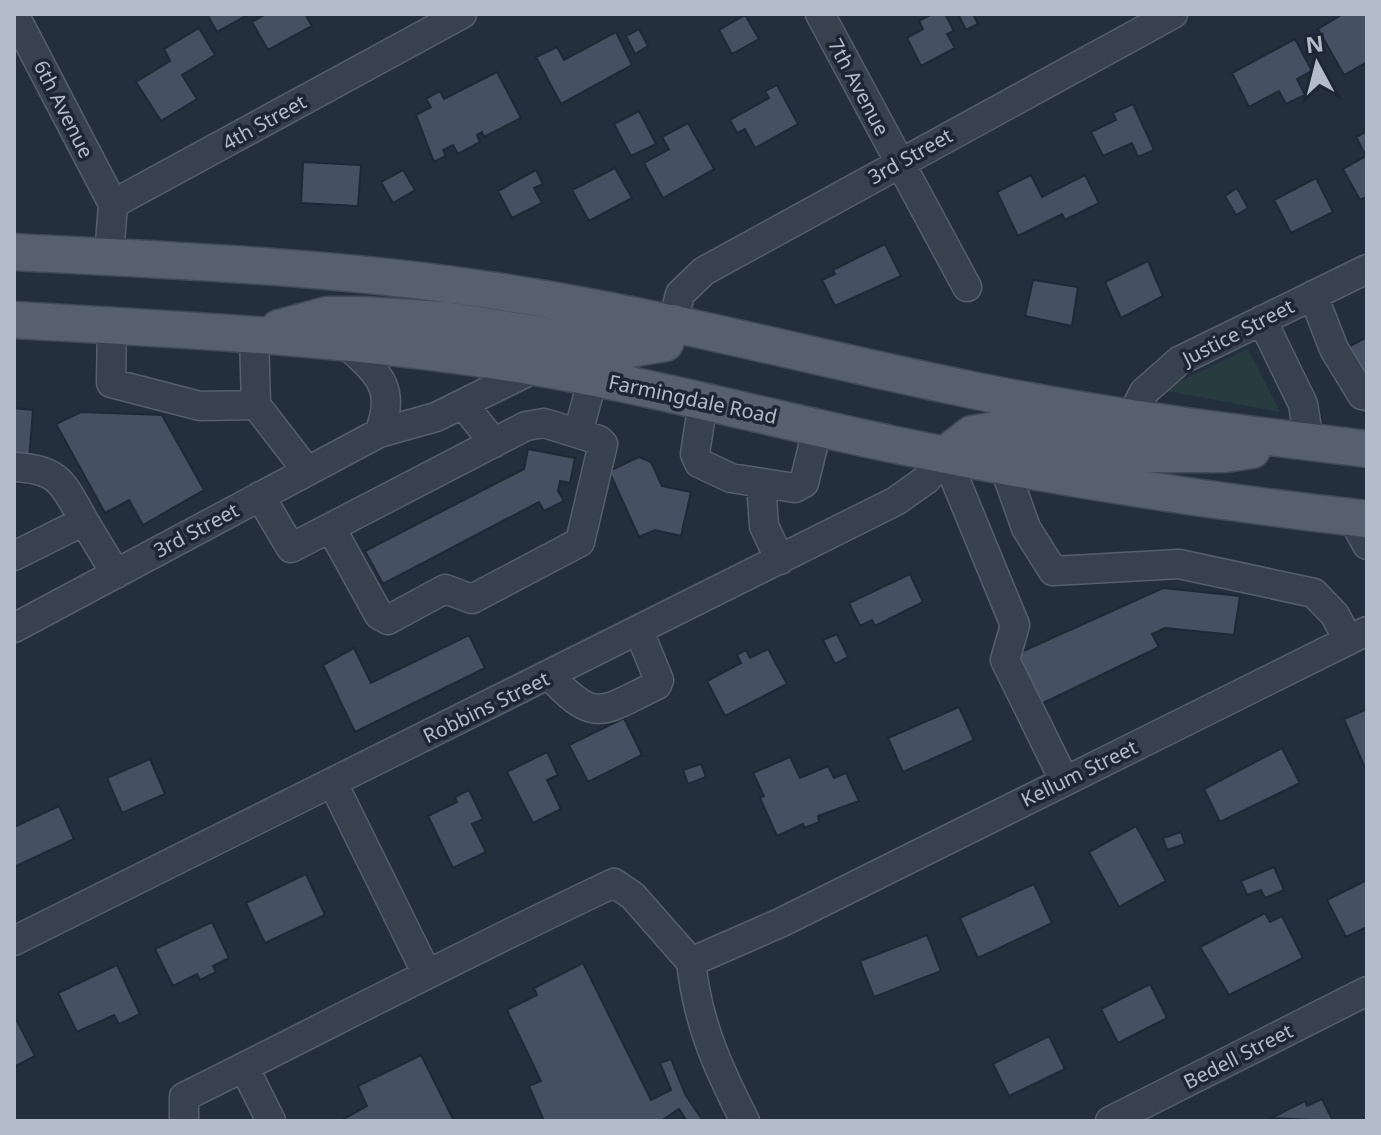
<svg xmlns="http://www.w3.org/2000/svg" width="1381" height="1135" font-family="'Noto Sans',sans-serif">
<rect width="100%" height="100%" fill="#242f3e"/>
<path fill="#263c3f" d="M 1248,349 L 1280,412 L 1161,390 Z"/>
<path fill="#455162" stroke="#1f2835" stroke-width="2" d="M 207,14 L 244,14 L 246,16 L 217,32 Z
M 266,14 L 305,14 L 312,26 L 268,50 L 252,22 Z
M 932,14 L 945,14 L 954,31 L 947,34 L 955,48 L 921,66 L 907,38 L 923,29 L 919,21 Z
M 958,14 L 973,14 L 978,24 L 966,30 Z
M 1343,14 L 1367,14 L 1367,62 L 1344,75 L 1318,29 Z
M 745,15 L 759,39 L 732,54 L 719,30 Z
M 199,28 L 215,55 L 182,75 L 197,99 L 161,121 L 136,82 L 170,61 L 164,49 Z
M 639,29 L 648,46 L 635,54 L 626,36 Z
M 616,32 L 632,65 L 561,104 L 536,57 L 557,47 L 564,60 Z
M 1295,39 L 1312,71 L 1297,79 L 1305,95 L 1286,104 L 1279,91 L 1249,107 L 1232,73 Z
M 497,72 L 521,118 L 484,137 L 482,132 L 477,135 L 480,142 L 458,154 L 453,145 L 443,150 L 446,156 L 434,162 L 416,115 L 431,107 L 426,99 L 440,91 L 444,99 Z
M 777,85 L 798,124 L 755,148 L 745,129 L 737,133 L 730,120 L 769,98 L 765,91 Z
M 1133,104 L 1154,150 L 1138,157 L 1132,143 L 1103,156 L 1091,132 L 1116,120 L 1113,113 Z
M 639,111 L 656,144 L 631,156 L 614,124 Z
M 688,123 L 714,169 L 663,198 L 644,163 L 669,149 L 662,137 Z
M 1367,131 L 1367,197 L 1360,200 L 1343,169 L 1366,156 L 1356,137 Z
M 303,162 L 361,165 L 358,206 L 301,203 Z
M 615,168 L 632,198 L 589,221 L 572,190 Z
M 403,170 L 415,190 L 393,203 L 381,182 Z
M 536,170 L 543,184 L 534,188 L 542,203 L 512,218 L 498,191 Z
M 1031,175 L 1042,197 L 1085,175 L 1099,203 L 1065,220 L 1062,214 L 1018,236 L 997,192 Z
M 1316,178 L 1333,212 L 1291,233 L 1274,200 Z
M 1237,188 L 1248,208 L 1236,215 L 1225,196 Z
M 885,244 L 901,276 L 835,306 L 822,280 L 835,274 L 833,270 Z
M 1148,261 L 1163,296 L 1121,318 L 1105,282 Z
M 1033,280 L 1078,287 L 1072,326 L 1025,316 Z
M 1367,337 L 1367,380 L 1348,347 Z
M 14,408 L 33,410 L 29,461 L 14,465 Z
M 81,412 L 162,415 L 204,490 L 143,525 L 129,500 L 105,513 L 56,424 Z
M 528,449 L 575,458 L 570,483 L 560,481 L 558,491 L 564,501 L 544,511 L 539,502 L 383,584 L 365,551 L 524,469 Z
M 639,457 L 651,462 L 662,486 L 691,492 L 681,536 L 655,530 L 639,537 L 609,471 Z
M 910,574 L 923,602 L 875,626 L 872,620 L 860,626 L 849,603 Z
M 1163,588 L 1240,596 L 1234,635 L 1165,628 L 1152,634 L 1159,647 L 1035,707 L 1010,657 Z
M 837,634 L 848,657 L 835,664 L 823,640 Z
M 469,635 L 485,668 L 355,732 L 323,665 L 354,648 L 371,683 Z
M 768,649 L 787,684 L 725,716 L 707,681 L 741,663 L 737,655 L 746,650 L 750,658 Z
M 959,707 L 974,740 L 903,772 L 888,738 Z
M 1367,709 L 1367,768 L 1365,768 L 1344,719 Z
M 624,718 L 642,755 L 588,782 L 569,745 Z
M 1282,748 L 1300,783 L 1220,822 L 1204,789 Z
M 547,752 L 558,775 L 547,780 L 561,809 L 533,823 L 507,772 Z
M 790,757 L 800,778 L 828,766 L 834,778 L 846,773 L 859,801 L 818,816 L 819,822 L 804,828 L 803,824 L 777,836 L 760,798 L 764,796 L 753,773 Z
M 150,759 L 165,794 L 122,813 L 107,778 Z
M 701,764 L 706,777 L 688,784 L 683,770 Z
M 469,790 L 483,819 L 472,824 L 486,852 L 453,868 L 428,816 L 457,802 L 455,797 Z
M 59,806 L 74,839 L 14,867 L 14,827 Z
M 1136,826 L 1166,881 L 1119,907 L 1089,852 Z
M 1181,832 L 1185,844 L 1167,850 L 1163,838 Z
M 1274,867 L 1284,890 L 1265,898 L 1261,890 L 1247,895 L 1241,881 Z
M 306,874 L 325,915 L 265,943 L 246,903 Z
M 1367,880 L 1367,927 L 1346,937 L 1327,900 Z
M 1034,884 L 1052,923 L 978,958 L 960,918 Z
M 1265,913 L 1270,922 L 1282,916 L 1303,958 L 1229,995 L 1200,947 Z
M 212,922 L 229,958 L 213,966 L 216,972 L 200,980 L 197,974 L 173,986 L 155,949 Z
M 927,935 L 941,971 L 874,997 L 860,961 Z
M 583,963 L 651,1100 L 671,1090 L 660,1063 L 671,1059 L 685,1094 L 703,1121 L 687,1121 L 679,1109 L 661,1121 L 544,1121 L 529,1086 L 541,1081 L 507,1010 L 537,995 L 534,988 Z
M 117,965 L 140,1014 L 119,1024 L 114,1015 L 77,1032 L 58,993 Z
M 1150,984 L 1167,1018 L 1118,1043 L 1101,1009 Z
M 15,1017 L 35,1056 L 14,1067 L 14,1018 Z
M 1049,1036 L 1065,1069 L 1009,1096 L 993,1064 Z
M 421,1055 L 454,1121 L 340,1121 L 367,1106 L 358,1086 Z
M 1322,1099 L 1333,1121 L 1271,1118 L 1305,1101 L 1307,1106 Z"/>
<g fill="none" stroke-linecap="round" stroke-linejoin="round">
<defs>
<path id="minor" d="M 14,14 L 113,204
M 820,14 L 967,287
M 113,204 L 462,14
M 109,257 L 113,204
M 1313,295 L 1334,349 L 1362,395 L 1367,396
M 1262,320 L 1303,404 L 1309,442
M 673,323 L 680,294 L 704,271 L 1173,14
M 112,326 L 111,383 L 200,406 L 256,405 L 254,335
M 344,342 C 376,372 398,386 379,433
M 703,401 L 695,454 L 699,463 L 731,478 L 795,488 L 804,483 L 818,426
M 463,404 L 494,443
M 256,405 L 307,471
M 1130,419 L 1144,392 L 1179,361 L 1367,269
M 578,433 L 593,378
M 945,455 L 1015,625 L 1005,660 L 1064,780
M 1004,466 L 1026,528 L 1053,571 L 1179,564 L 1314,593 L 1335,615 L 1348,640
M 14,467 C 60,469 63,484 84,521
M 761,483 L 764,526 L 780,560
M 260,496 L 291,548 L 526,426 L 544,423 L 599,440 L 603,444 L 580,542 L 472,599 L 445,589 L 388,620 L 379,615 L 331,528
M 1352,517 L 1367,545
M 14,556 L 84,521 L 116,574
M 14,628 L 379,433 L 436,417 L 537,367
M 549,675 C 596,725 601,712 657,685 L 659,680 L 639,631
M 333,783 L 427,974
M 14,941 L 896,501 L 927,479 L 945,455
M 244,1067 L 271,1121
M 184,1121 L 184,1097 C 327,1026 469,951 614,883 L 633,896 L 691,962
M 745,1121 C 717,1066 698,1024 691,962 L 780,923 L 1367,631
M 1110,1121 L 1367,991"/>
<path id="major" d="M 14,252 C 181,261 349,267 514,294 C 669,318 819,359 972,390 C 1103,417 1235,433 1367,449
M 14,320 C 188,330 363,338 535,367 C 655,387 772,419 891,444 C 1049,477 1207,501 1367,519
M 279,328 L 327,315 L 362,315 L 444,320 L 630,349 L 665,343 L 673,323
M 945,455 L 972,434 L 997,430 L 1132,454 L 1225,454 L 1252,450"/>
</defs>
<use href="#minor" stroke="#565f6c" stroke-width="31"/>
<use href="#major" stroke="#414a57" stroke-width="39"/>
<use href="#minor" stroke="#38414e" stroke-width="28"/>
<use href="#major" stroke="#56606e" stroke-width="36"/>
</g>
<g text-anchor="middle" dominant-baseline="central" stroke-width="7" stroke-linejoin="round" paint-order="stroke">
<g font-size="20" fill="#b4bcc9" stroke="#1d2633">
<text transform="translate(859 87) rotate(62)">7th Avenue</text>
<text transform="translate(64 109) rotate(63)">6th Avenue</text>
<text transform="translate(264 122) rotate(-29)">4th Street</text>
<text transform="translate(910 156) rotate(-29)">3rd Street</text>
<text transform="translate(1238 332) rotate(-27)">Justice Street</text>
<text transform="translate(693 399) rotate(12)">Farmingdale Road</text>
<text transform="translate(196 530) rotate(-28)">3rd Street</text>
<text transform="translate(486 707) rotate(-26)">Robbins Street</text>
<text transform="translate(1079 773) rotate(-26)">Kellum Street</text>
<text transform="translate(1238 1056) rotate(-27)">Bedell Street</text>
</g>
</g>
<rect width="1381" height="1135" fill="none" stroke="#b4bcc9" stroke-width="32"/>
<g transform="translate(1317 64) rotate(353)" stroke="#1d2633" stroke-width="6" paint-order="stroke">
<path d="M0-6L14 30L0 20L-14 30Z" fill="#b4bcc9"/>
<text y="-12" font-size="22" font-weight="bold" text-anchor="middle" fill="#b4bcc9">N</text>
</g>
</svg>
